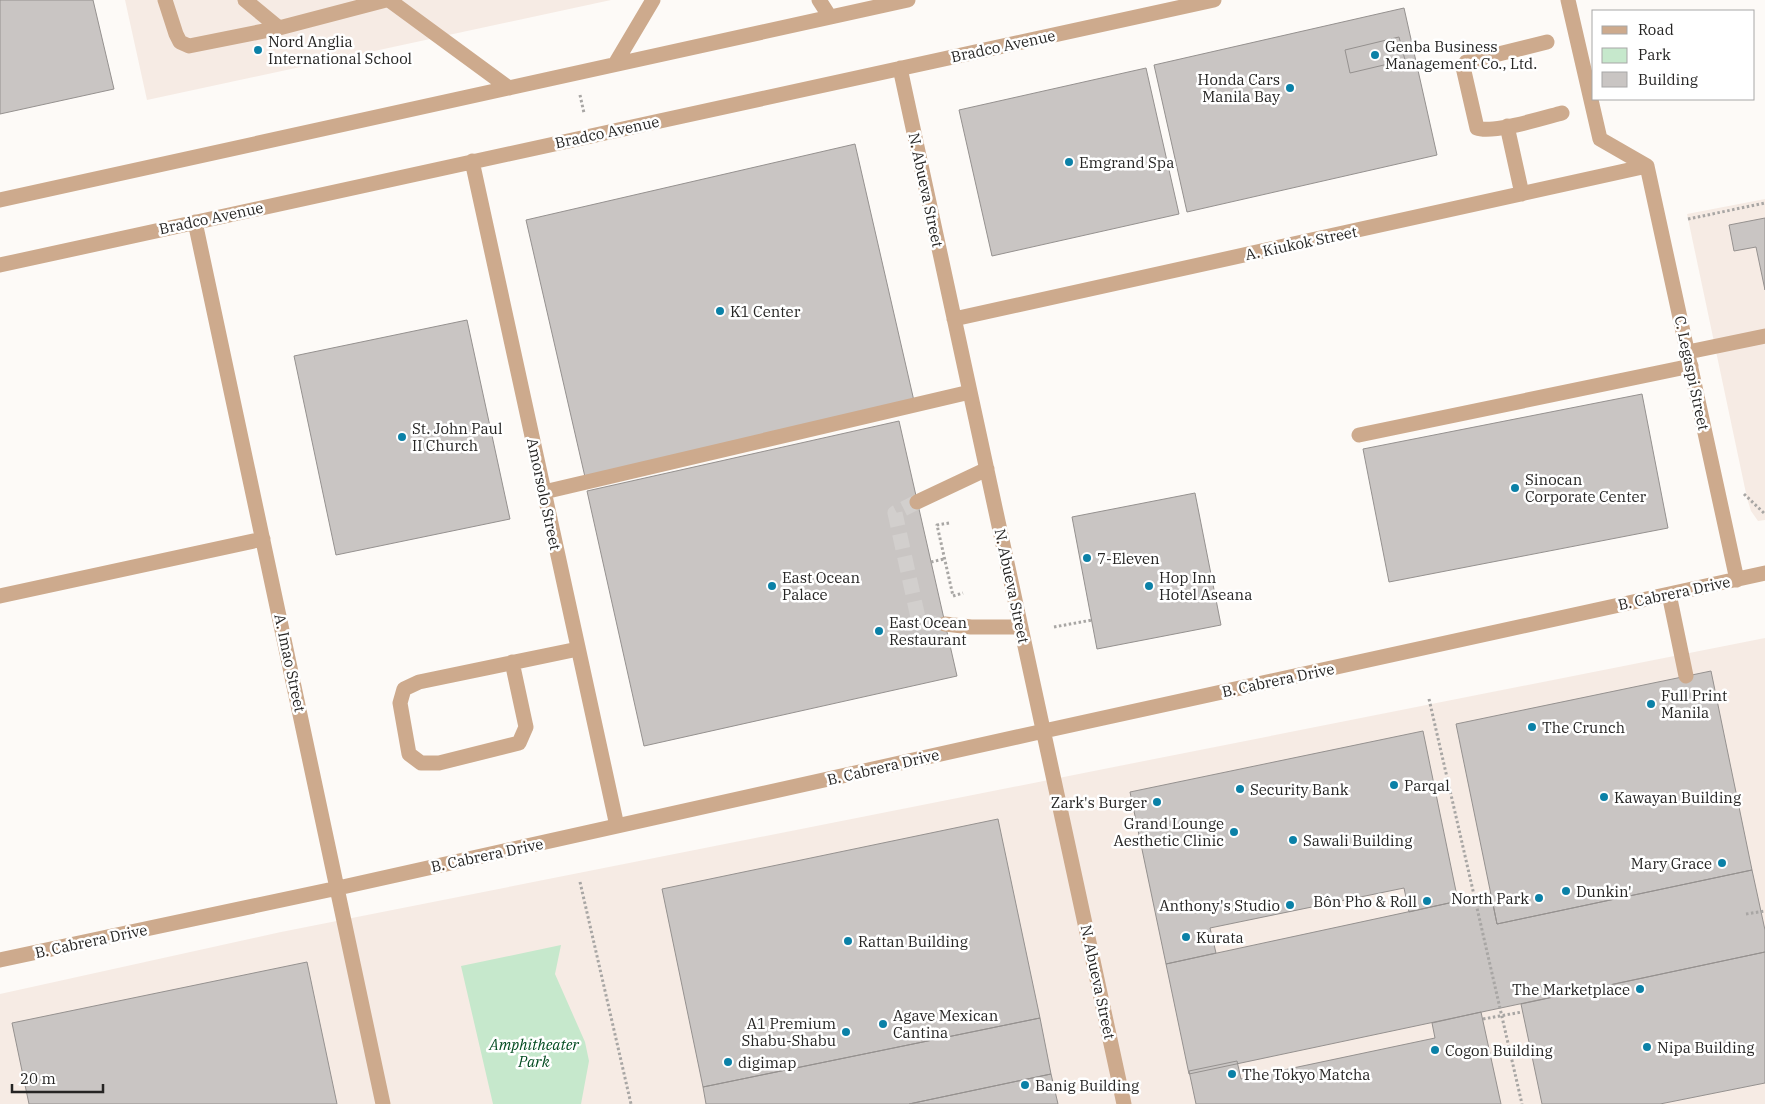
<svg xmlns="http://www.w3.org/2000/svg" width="1765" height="1104" font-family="'IBM Plex Serif',serif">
<rect width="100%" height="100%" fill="#fdfaf7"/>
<path fill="#f6ebe4" d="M 125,0 L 611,0 L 147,100 Z
M 1765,199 L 1765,520 L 1758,521 L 1751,511 L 1747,498 L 1687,214 Z
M 1765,638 L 1765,1104 L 0,1104 L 0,994 L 281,932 Z"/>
<path fill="#c6e8cc" d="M 561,945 L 555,974 L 585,1042 L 589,1061 L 581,1104 L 493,1104 L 461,966 Z"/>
<path fill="#c9c5c3" stroke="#95918f" d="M 0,0 L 93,0 L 114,89 L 0,114 Z
M 1404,8 L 1437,155 L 1187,212 L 1154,65 Z
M 1399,37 L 1405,60 L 1350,73 L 1345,50 Z
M 1146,68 L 1179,214 L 992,256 L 959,110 Z
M 855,144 L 914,401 L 585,477 L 526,220 Z
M 1765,218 L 1765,290 L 1756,247 L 1734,251 L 1729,225 Z
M 467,320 L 510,519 L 336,555 L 294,356 Z
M 1642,394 L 1668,528 L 1389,582 L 1363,449 Z
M 899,421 L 957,676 L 644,746 L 587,491 Z
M 1195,493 L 1221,625 L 1097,649 L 1072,517 Z
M 1711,671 L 1752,870 L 1497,924 L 1456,724 Z
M 1423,731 L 1458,901 L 1409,912 L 1404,888 L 1210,928 L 1216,953 L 1166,964 L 1130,792 Z
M 998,819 L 1040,1018 L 703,1087 L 662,889 Z
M 1752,870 L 1765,930 L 1765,952 L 1189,1074 L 1166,964 L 1491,894 L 1497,924 Z
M 1765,952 L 1765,1083 L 1660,1104 L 1542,1104 L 1521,1004 Z
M 307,962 L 337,1104 L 29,1104 L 12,1023 Z
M 1481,1012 L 1501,1104 L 1196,1104 L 1189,1071 L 1237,1061 L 1241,1079 L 1435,1038 L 1432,1023 Z
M 1040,1018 L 1051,1074 L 909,1104 L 706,1104 L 703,1087 Z
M 1051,1074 L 1058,1104 L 909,1104 L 942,1097 Z"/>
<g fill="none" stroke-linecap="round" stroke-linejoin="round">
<path stroke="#d2cfcd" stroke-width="15" stroke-dasharray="15 8" stroke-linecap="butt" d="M 917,502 L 895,513 L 919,622 L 945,624"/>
<path stroke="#a8a6a4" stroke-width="3" stroke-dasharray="2.5 2.5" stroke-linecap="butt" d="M 580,95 L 584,113
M 1688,219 L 1765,203
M 1744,494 L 1765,514
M 949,523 L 937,525 L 953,596 L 963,593
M 931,562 L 944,559
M 1054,627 L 1092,620
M 1429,699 L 1522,1104
M 580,882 L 631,1104
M 1746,914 L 1765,911"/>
<path stroke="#cdaa8d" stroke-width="15" d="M 165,0 L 176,34 L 180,42 L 189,46 L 279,28 L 386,0
M 245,0 L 279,28
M 389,0 L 509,88
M 819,0 L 830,17
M 1568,0 L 1600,139 L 1647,166
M 1547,42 L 1466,62 L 1463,67 L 1477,128 C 1492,134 1543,118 1562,113
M 615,64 L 653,0
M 900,68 L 1124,1104
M 1507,126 L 1522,194
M 472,161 L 617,826
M 1647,166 L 1737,580
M 0,200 L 908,0
M 195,222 L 383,1104
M 0,265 L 1214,0
M 954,319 L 1647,166
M 1688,352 L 1765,336
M 1359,435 L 1691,366
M 544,492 L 970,392
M 917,502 L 987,469
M 1669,594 L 1686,676
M 0,596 L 263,539
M 945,624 L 971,627 L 1021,627
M 512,662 L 526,727 L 519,743 L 439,763 L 421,763 L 409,754 L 400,703 L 404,689 L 419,682 L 578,649
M 0,960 L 338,888 L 1044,731 L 1765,573"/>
<path stroke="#a8a6a4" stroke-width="3" stroke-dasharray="2.5 2.5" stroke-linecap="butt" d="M 1483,1019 L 1522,1012"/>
</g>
<g fill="#0b81a7" stroke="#fff" stroke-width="2">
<circle cx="258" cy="50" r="5"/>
<circle cx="1375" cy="55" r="5"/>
<circle cx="1290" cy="88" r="5"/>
<circle cx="1069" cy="162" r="5"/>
<circle cx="720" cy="311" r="5"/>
<circle cx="402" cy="437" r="5"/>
<circle cx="1515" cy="488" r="5"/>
<circle cx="1087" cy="558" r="5"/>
<circle cx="772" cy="586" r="5"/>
<circle cx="1149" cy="586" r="5"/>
<circle cx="879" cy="631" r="5"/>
<circle cx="1651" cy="704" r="5"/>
<circle cx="1532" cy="727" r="5"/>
<circle cx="1394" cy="785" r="5"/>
<circle cx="1240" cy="789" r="5"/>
<circle cx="1604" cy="797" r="5"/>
<circle cx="1157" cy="802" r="5"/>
<circle cx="1234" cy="832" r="5"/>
<circle cx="1293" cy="840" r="5"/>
<circle cx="1722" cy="863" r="5"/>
<circle cx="1566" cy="891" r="5"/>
<circle cx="1539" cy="898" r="5"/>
<circle cx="1427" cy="901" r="5"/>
<circle cx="1290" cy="905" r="5"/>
<circle cx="1186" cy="937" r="5"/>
<circle cx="848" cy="941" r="5"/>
<circle cx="1640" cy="989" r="5"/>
<circle cx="883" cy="1024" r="5"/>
<circle cx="846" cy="1032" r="5"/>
<circle cx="1647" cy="1047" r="5"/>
<circle cx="1435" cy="1050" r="5"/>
<circle cx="728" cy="1062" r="5"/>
<circle cx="1232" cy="1074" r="5"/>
<circle cx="1025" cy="1085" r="5"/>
</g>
<g text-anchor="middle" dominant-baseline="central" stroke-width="5" stroke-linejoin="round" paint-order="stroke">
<g font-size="15" fill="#252423" stroke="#fff" text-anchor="start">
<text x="268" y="41">Nord Anglia<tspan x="268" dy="17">International School</tspan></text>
<text x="1385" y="46">Genba Business<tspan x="1385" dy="17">Management Co., Ltd.</tspan></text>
<text x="1280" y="79" text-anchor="end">Honda Cars<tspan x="1280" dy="17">Manila Bay</tspan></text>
<text x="1079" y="162">Emgrand Spa</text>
<text x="730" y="311">K1 Center</text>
<text x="412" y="428">St. John Paul<tspan x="412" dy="17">II Church</tspan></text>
<text x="1525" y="479">Sinocan<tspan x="1525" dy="17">Corporate Center</tspan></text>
<text x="1097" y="558">7-Eleven</text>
<text x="782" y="577">East Ocean<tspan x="782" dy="17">Palace</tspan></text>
<text x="1159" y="577">Hop Inn<tspan x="1159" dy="17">Hotel Aseana</tspan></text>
<text x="889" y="622">East Ocean<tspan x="889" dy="17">Restaurant</tspan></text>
<text x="1661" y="695">Full Print<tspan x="1661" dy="17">Manila</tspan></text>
<text x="1542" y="727">The Crunch</text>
<text x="1404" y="785">Parqal</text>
<text x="1250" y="789">Security Bank</text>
<text x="1614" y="797">Kawayan Building</text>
<text x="1147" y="802" text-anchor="end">Zark's Burger</text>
<text x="1224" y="823" text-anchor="end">Grand Lounge<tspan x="1224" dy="17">Aesthetic Clinic</tspan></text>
<text x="1303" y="840">Sawali Building</text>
<text x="1712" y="863" text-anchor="end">Mary Grace</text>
<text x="1576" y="891">Dunkin'</text>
<text x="1529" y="898" text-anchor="end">North Park</text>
<text x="1417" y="901" text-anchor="end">Bôn Pho &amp; Roll</text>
<text x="1280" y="905" text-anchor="end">Anthony's Studio</text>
<text x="1196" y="937">Kurata</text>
<text x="858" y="941">Rattan Building</text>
<text x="1630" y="989" text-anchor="end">The Marketplace</text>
<text x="893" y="1015">Agave Mexican<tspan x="893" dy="17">Cantina</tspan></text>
<text x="836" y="1023" text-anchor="end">A1 Premium<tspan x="836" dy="17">Shabu-Shabu</tspan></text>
<text x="1657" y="1047">Nipa Building</text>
<text x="1445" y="1050">Cogon Building</text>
<text x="738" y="1062">digimap</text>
<text x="1242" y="1074">The Tokyo Matcha</text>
<text x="1035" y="1085">Banig Building</text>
</g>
<g font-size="15" fill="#252423" stroke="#fff">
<text transform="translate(1003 46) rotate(-12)">Bradco Avenue</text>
<text transform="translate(607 132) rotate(-12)">Bradco Avenue</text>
<text transform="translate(926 190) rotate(78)">N. Abueva Street</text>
<text transform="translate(211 218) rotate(-12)">Bradco Avenue</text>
<text transform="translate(1301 243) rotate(-12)">A. Kiukok Street</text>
<text transform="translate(1692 373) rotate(78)">C. Legaspi Street</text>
<text transform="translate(544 494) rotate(78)">Amorsolo Street</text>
<text transform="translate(1012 586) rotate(78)">N. Abueva Street</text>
<text transform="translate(1674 593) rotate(-12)">B. Cabrera Drive</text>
<text transform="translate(290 663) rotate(78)">A. Imao Street</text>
<text transform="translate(1278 680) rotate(-12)">B. Cabrera Drive</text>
<text transform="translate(883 767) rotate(-13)">B. Cabrera Drive</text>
<text transform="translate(487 855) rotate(-12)">B. Cabrera Drive</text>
<text transform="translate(91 941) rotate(-12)">B. Cabrera Drive</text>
<text transform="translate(1098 982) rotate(78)">N. Abueva Street</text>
</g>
<g font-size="15" font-style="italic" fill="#004a1f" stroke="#fff">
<text x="534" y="1044">Amphitheater<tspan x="534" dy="17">Park</tspan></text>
</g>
</g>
<rect x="1592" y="10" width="162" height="90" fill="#ffffff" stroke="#a8a7a7"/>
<rect x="1602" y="26" width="25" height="8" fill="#cdaa8d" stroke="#a8a7a7"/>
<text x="1638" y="35" font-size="15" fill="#252423">Road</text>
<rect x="1602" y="48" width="25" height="15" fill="#c6e8cc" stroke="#a8a7a7"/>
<text x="1638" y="60" font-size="15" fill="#252423">Park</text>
<rect x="1602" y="72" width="25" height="15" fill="#c9c5c3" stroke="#a8a7a7"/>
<text x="1638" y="85" font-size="15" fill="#252423">Building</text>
<path d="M12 1084v8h91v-8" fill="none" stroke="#252423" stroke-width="2.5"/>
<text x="20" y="1084" font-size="15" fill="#252423" stroke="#ffffff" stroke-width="4" paint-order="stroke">20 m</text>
</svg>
